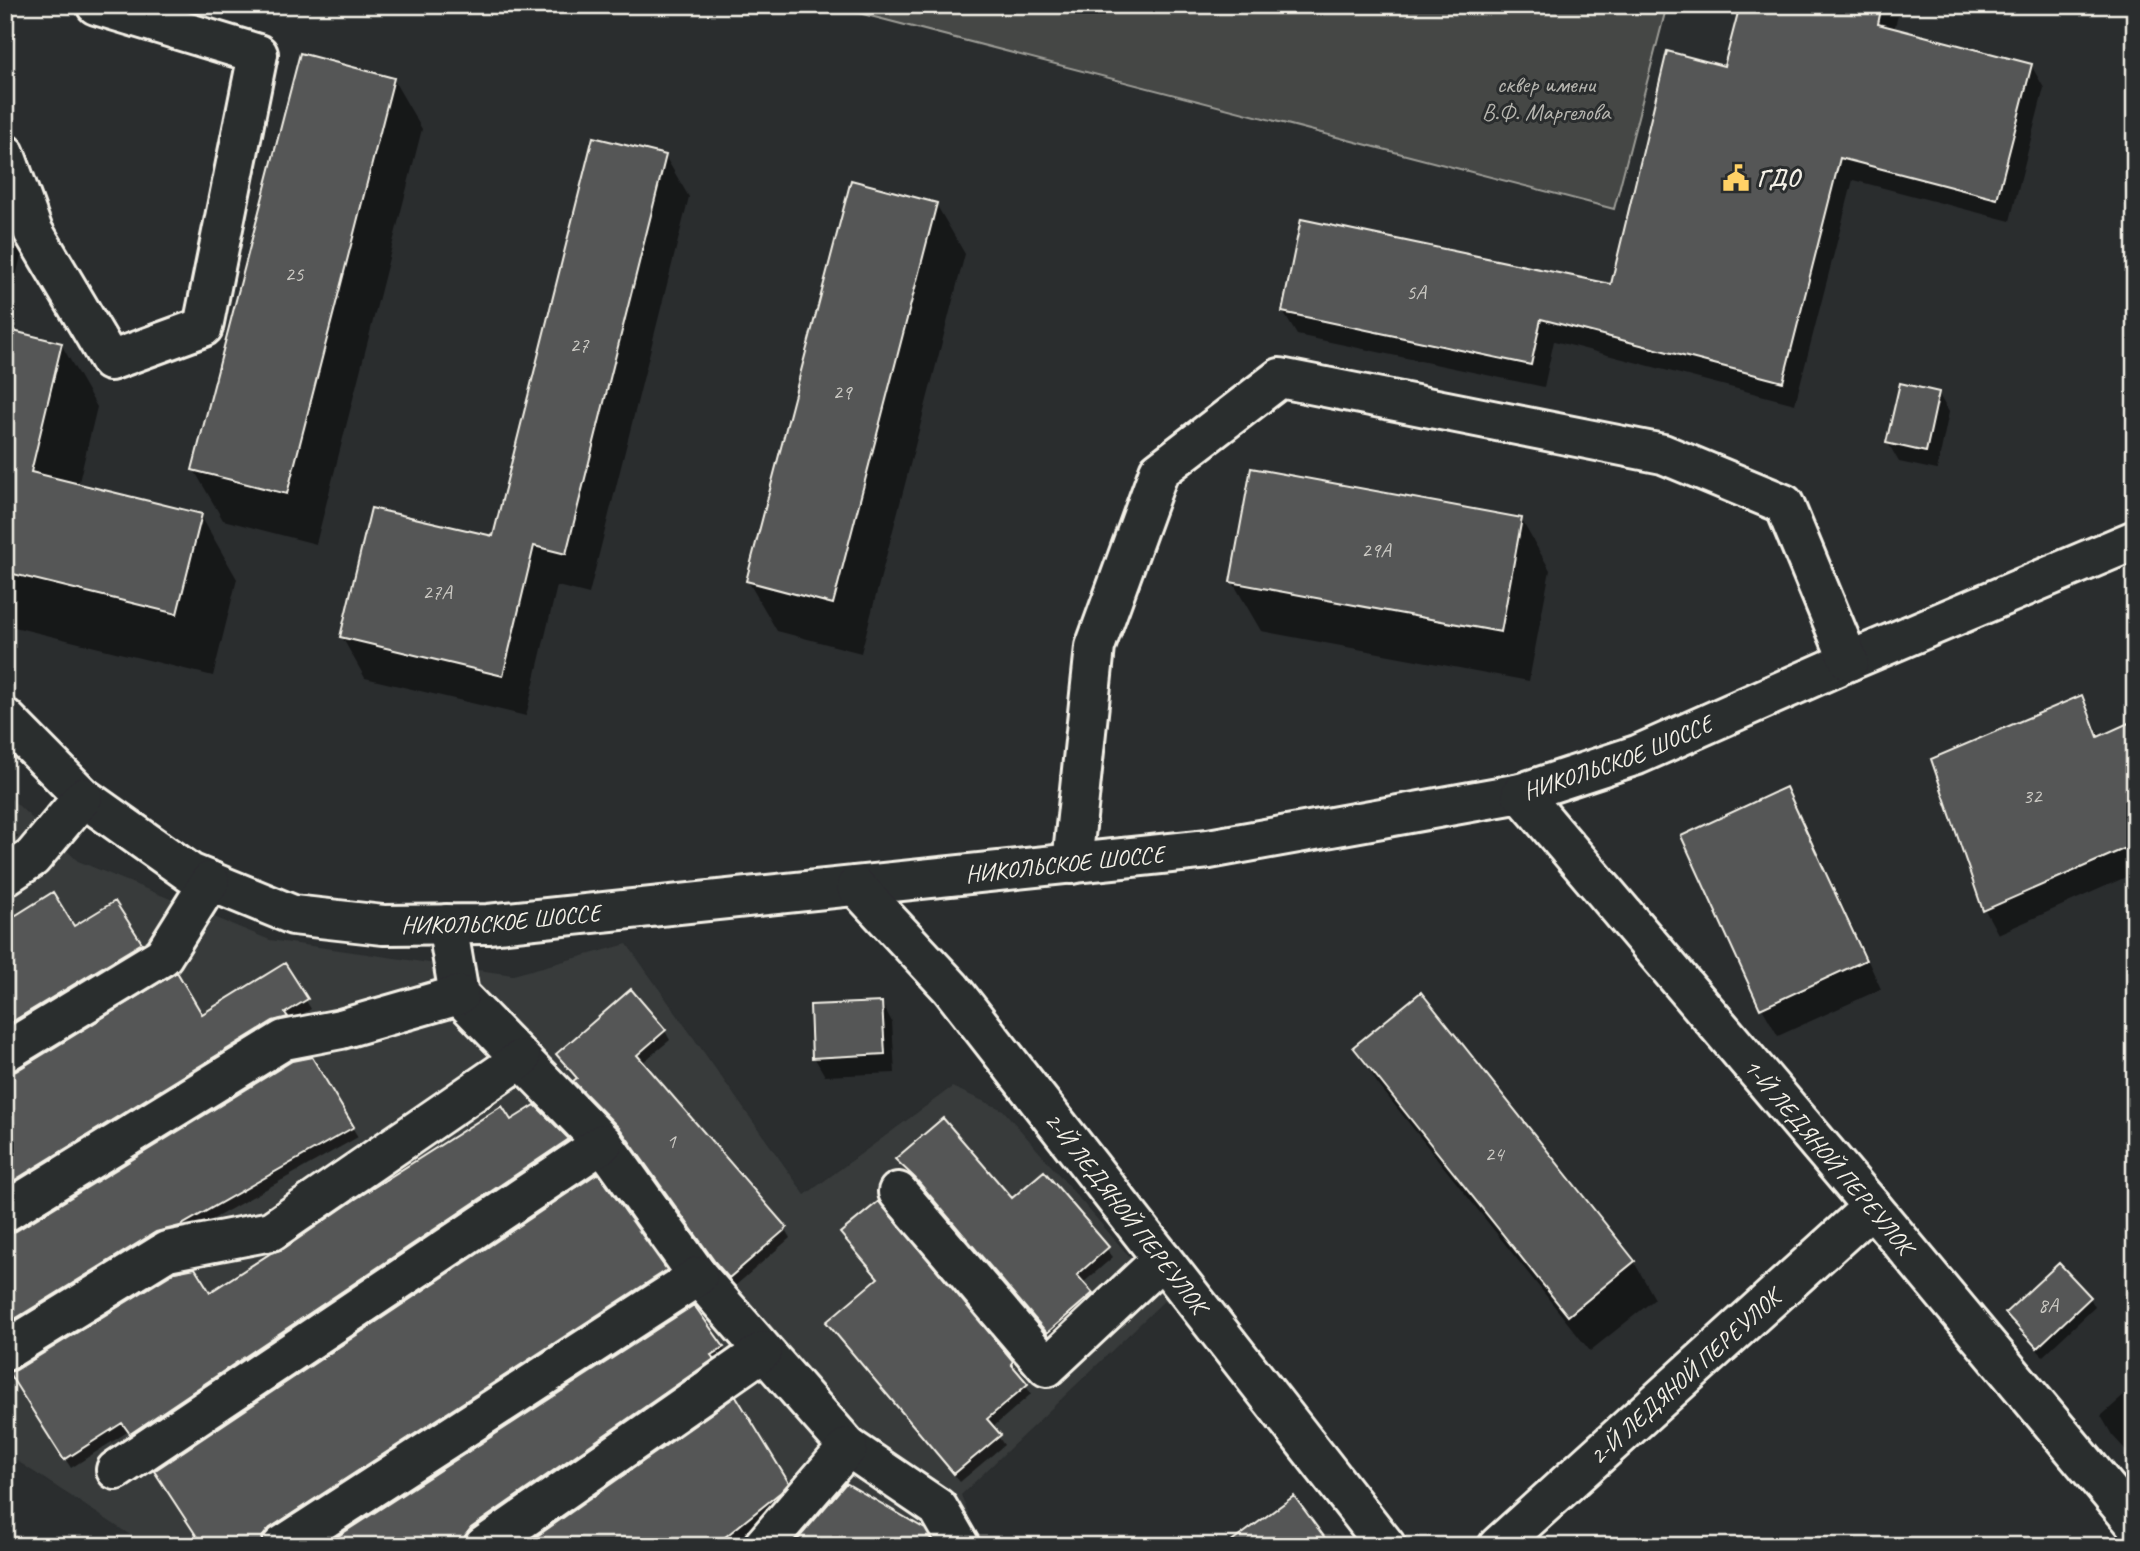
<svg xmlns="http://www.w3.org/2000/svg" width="2140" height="1551" font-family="Caveat,sans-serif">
<rect width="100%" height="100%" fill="#2a2d2e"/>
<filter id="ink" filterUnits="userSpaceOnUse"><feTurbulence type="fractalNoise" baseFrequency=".0143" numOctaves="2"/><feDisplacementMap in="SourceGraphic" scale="14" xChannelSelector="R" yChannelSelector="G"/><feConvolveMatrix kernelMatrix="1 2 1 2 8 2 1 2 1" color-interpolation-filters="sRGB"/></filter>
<g filter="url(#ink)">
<path fill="#373a3a" d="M 5,793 L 78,861 L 270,940 L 513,975 L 627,944 L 805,1195 L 952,1087 L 1003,1110 L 1166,1299 L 961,1495 L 978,1538 L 992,1546 L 147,1546 L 5,1453 Z"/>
<path fill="#444645" stroke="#9c9c96" stroke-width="2" d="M 828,5 L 1667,5 L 1614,209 Z"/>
<path fill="#0007" d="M 1742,5 L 1901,5 L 1894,30 L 2031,65 L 2044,88 L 2010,221 L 1853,180 L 1795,404 L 1554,341 L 1544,387 L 1297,335 L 1283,312 L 1613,286 L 1725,68 Z
M 393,79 L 422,129 L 316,544 L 223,520 L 194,470 Z
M 665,156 L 689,197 L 589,594 L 557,586 L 526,716 L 365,678 L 342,637 L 494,539 Z
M 5,199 L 25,240 L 5,320 Z
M 936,204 L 965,254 L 861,653 L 777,631 L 748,581 Z
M 5,331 L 61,344 L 97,407 L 78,486 L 201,516 L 237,579 L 213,676 L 14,627 L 5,611 Z
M 1938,393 L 1949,412 L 1937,470 L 1899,462 L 1888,443 Z
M 1521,519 L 1550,570 L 1529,681 L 1261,631 L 1232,581 Z
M 2081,697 L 2101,737 L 2135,722 L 2135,873 L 1998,934 L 1985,910 L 1933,760 Z
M 1786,789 L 1802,818 L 1881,989 L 1778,1036 L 1762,1008 L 1683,837 Z
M 5,817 L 18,837 L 5,846 Z
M 114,903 L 145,953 L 5,1038 L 5,924 L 74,929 Z
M 285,965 L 311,1009 L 5,1198 L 5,1075 L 201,1016 Z
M 1421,995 L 1634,1262 L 1655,1299 L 1590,1351 L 1377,1083 L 1356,1047 Z
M 882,1003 L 892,1022 L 895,1073 L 825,1076 L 814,1057 Z
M 665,1031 L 670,1040 L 642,1063 L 785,1229 L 790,1238 L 735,1286 L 628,1140 L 580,1090 L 575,1081 L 578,1080 L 558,1054 Z
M 311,1059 L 358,1137 L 5,1337 L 5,1235 L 17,1232 Z
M 535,1107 L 568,1141 L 573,1149 L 137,1442 L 129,1431 L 71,1468 L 16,1382 L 210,1295 Z
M 898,1160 L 1012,1200 L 1044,1173 L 1113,1257 L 1082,1284 L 1097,1303 L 1053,1341 L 922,1187 L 903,1169 Z
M 597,1175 L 671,1280 L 267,1546 L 205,1546 Z
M 843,1234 L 1012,1362 L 1031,1394 L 992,1428 L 1004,1445 L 960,1482 L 828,1322 L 879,1279 Z
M 2090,1298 L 2095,1307 L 2043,1356 L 2012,1323 L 2007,1314 Z
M 723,1347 L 728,1356 L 469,1546 L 326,1546 Z
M 2135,1386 L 2135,1460 L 2112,1435 L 2101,1416 Z
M 736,1399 L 792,1493 L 730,1546 L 526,1546 Z"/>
<path fill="#555756" stroke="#f4f1e8" stroke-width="2" d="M 1740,5 L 1882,5 L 1878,24 L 2032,64 L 1997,199 L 1840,158 L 1783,382 L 1541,319 L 1531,365 L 1282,312 L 1301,219 L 1611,284 L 1667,51 L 1724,66 Z
M 300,53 L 394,78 L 287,494 L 192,470 Z
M 593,137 L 666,155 L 566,554 L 534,546 L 503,676 L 340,637 L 371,508 L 493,536 Z
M 851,180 L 937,203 L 833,604 L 746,581 Z
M 5,329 L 62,343 L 31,472 L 202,514 L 177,614 L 5,572 Z
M 1900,383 L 1939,392 L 1926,452 L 1886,443 Z
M 1251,468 L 1522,518 L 1501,632 L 1230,582 Z
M 2082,695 L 2098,737 L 2135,720 L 2135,844 L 1983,911 L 1931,759 Z
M 1786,787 L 1866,960 L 1760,1009 L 1681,836 Z
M 53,892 L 74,926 L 115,901 L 142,943 L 5,1026 L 5,922 Z
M 285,963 L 308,999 L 285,1013 L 288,1017 L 273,1021 L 5,1186 L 5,1074 L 16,1071 L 177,972 L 202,1014 Z
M 631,989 L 666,1030 L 637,1055 L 787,1228 L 729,1278 L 715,1262 L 621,1130 L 573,1081 L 577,1078 L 556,1054 Z
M 1421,992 L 1635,1261 L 1568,1316 L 1353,1047 Z
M 882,1002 L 885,1054 L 812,1058 L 810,1005 Z
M 312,1057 L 354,1127 L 180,1226 L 156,1232 L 5,1325 L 5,1234 L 16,1231 L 292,1061 Z
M 535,1105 L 569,1139 L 130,1434 L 122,1423 L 64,1460 L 8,1372 L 16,1370 L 175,1272 L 195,1268 L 210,1292 L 271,1253 L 283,1249 L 354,1200 L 502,1106 L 511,1120 Z
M 943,1118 L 1012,1198 L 1044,1171 L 1109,1247 L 1077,1275 L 1093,1293 L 1047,1333 L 915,1178 L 895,1159 Z
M 598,1173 L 667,1270 L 270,1528 L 263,1536 L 260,1546 L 203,1546 L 154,1471 Z
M 879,1201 L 1013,1361 L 1011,1364 L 1028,1384 L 987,1419 L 1001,1435 L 954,1474 L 826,1322 L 878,1278 L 840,1233 Z
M 2059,1263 L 2091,1297 L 2037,1348 L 2005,1313 Z
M 694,1305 L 724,1347 L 711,1355 L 714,1359 L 471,1528 L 465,1536 L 462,1546 L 323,1546 Z
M 736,1396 L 789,1483 L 781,1492 L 714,1546 L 523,1546 Z
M 846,1483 L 925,1529 L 935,1546 L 792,1546 Z
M 1294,1496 L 1331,1546 L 1226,1546 Z"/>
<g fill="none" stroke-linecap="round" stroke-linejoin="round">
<defs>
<g id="minor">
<path d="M 5,154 L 33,231 L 110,361 L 203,327 L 258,54 L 96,5"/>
<path id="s1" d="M 5,718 L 83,797 L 190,873 L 293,915 L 383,925 L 488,924 L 1209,849 L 1521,793 L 1637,755 L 1849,661 L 2135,540"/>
<path id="s2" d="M 1521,793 L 1872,1207 L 2135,1523"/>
<path d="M 1072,864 L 1095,647 L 1159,471 L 1280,378 L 1663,454 L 1784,504 L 1849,661"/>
<path d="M 5,876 L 32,858 L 83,797"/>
<path id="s3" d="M 856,886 L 951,988 L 1386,1546"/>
<path d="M 447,924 L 459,995 L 603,1143 L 698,1276 L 848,1447 L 938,1508 L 960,1546"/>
<path d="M 5,1052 L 163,956 L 210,881"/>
<path d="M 898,1192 L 1047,1367 L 1162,1259"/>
<path d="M 5,1212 L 284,1040 L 341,1029 L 459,995"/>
<path d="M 5,1351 L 167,1251 L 271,1231 L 521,1059"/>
<path d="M 116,1470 L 603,1143"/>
<path d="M 282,1546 L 698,1276"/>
<path d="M 484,1546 L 763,1351"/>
<path d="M 763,1546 L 848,1447"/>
<path id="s4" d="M 1498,1546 L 1872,1207"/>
</g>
</defs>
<use href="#minor" stroke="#f4f1e8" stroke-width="44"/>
<use href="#minor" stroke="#2a2d2e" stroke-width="38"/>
</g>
</g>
<defs>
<symbol id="civic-bare" viewBox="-9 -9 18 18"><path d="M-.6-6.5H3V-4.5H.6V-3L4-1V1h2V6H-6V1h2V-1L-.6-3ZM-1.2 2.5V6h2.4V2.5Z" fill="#ffd166" stroke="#2a2d2e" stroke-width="2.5" paint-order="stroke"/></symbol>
</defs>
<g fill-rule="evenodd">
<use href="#civic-bare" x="1717" y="159" width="38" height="38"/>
</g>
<g text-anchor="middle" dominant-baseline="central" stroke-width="6" stroke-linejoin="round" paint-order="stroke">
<g font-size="21" fill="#cccac4">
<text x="294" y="274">25</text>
<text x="1416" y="292">5А</text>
<text x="579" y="345">27</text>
<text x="842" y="392">29</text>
<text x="1376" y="550">29А</text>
<text x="437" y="592">27А</text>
<text x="2032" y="796">32</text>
<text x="671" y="1141">1</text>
<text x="1494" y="1154">24</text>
<text x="2048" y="1305">8А</text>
</g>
<g font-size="24" fill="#b6b5af" stroke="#2a2d2e">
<text x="1546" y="84">сквер имени<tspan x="1546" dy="28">В.Ф. Маргелова</tspan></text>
</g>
<g font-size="24" font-weight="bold" fill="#f4f1e8" stroke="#2a2d2e" text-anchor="start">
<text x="1757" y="178">ГДО</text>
</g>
<g font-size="24" fill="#f4f1e8" stroke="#2a2d2e">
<text stroke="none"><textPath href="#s1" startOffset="1694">НИКОЛЬСКОЕ ШОССЕ</textPath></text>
<text stroke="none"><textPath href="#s1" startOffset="1129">НИКОЛЬСКОЕ ШОССЕ</textPath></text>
<text stroke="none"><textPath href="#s1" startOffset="562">НИКОЛЬСКОЕ ШОССЕ</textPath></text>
<text stroke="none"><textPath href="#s2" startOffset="476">1-Й ЛЕДЯНОЙ ПЕРЕУЛОК</textPath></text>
<text stroke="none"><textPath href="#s3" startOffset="424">2-Й ЛЕДЯНОЙ ПЕРЕУЛОК</textPath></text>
<text stroke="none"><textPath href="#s4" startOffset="252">2-Й ЛЕДЯНОЙ ПЕРЕУЛОК</textPath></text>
</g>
</g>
<rect width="2140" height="1551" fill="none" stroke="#2a2d2e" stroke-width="28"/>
<rect x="14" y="14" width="2112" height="1523" fill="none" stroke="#f4f1e8" stroke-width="2.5" filter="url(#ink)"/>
</svg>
